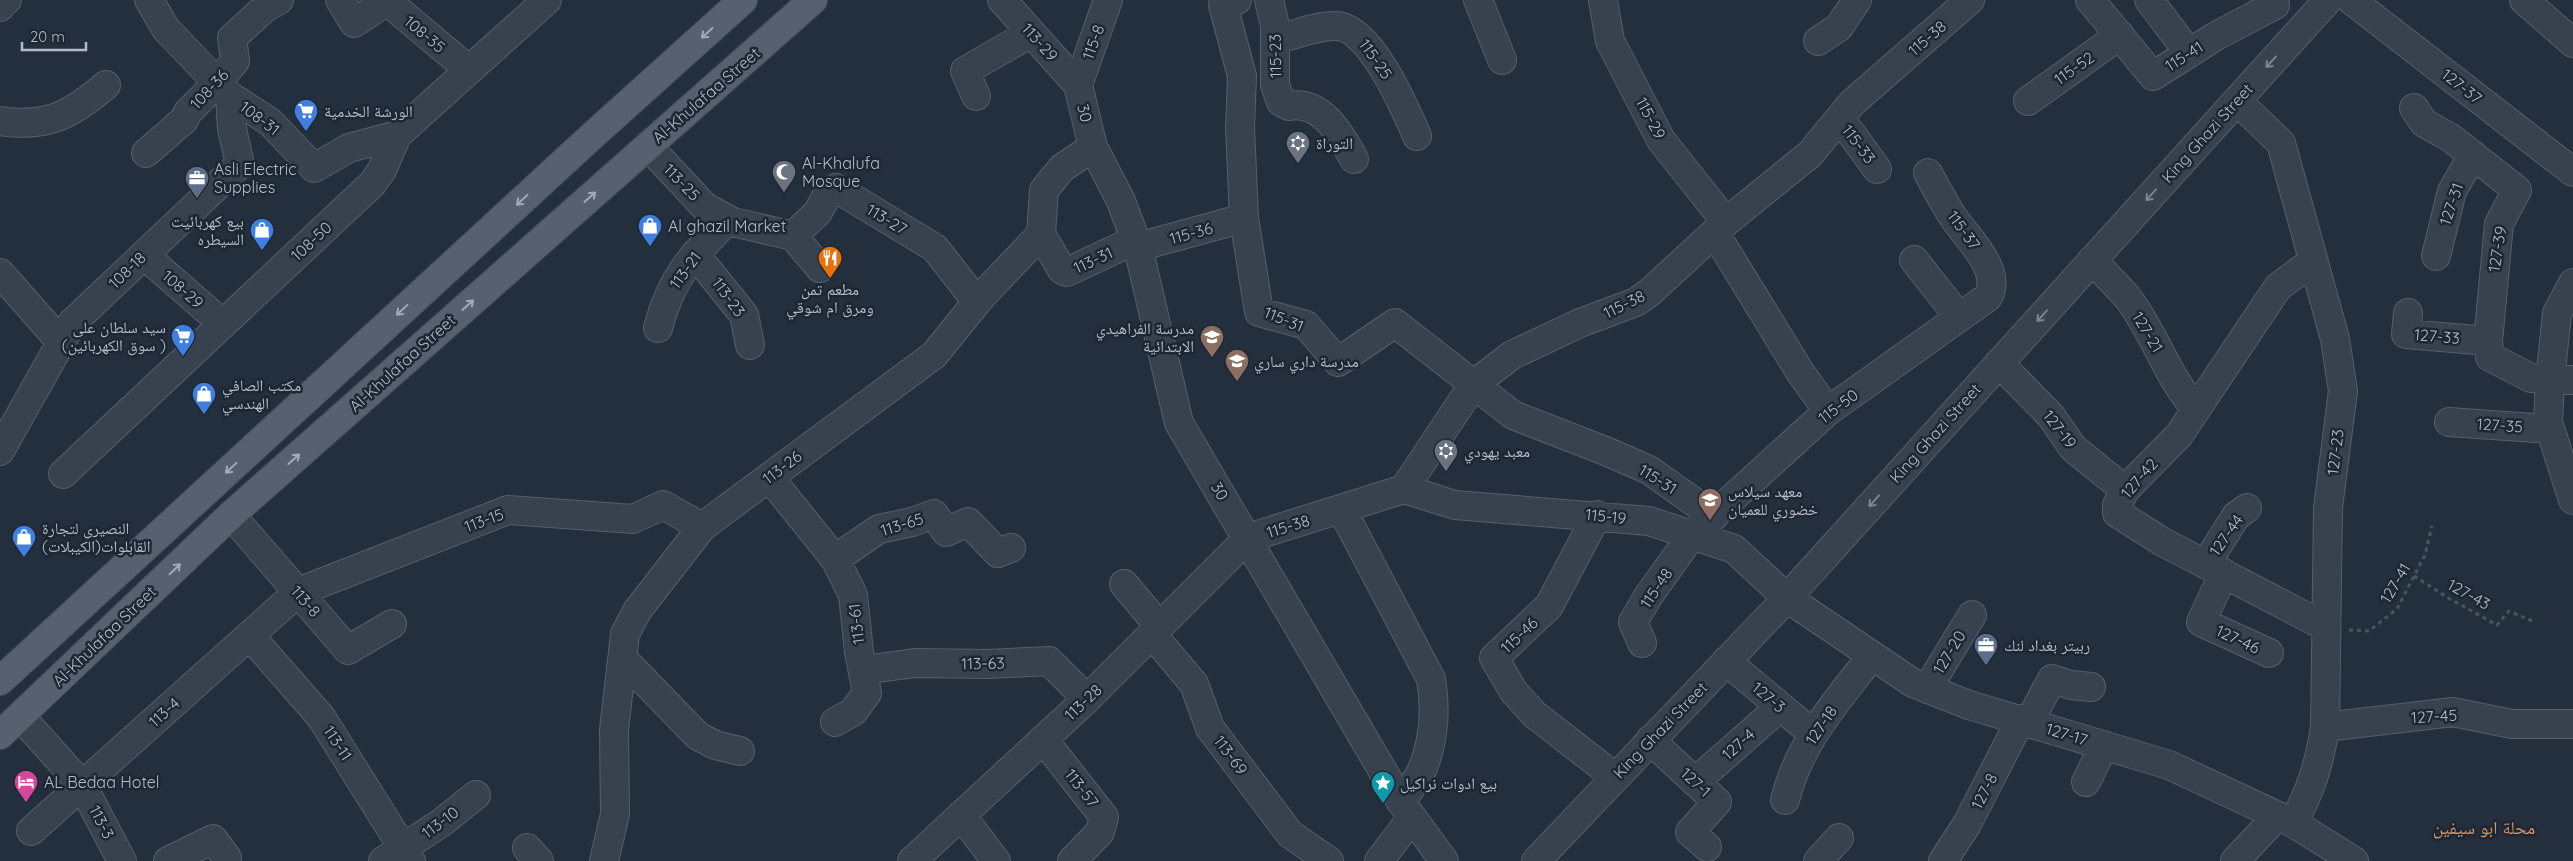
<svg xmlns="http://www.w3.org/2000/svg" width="2573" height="861" font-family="Quicksand,'Noto Naskh Arabic',sans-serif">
<rect width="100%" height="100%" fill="#242f3e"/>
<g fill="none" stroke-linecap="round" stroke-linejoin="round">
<defs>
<path id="minor" d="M 149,0 L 166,29 L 230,96 L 270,122 L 314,168 L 349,148 L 397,135
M 340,0 L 354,23 L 387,1 L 469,70
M 1002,0 L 1078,85 L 1093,147 L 1121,201 L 1138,247 L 1179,423 L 1401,802 L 1444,861
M 1237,0 L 1223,5 L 1242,76 L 1240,128 L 1244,218 L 1259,312 L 1306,325 L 1338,362 L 1395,323 L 1513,415 L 1608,452 L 1649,470 L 1714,516
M 1269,0 L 1275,26 L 1275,85 L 1281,102 L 1289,106 C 1321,100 1340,133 1354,159
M 1478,0 L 1502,60
M 1603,0 L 1610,41 L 1661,140 L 1726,222
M 2090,0 L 2153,76 L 2216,36 L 2275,5
M 2149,0 L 2189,53
M 2351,0 L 2573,172
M 2524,0 L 2573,43
M 0,7 L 1,2 L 7,0
M 1275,40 C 1294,35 1316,26 1335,26 C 1369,24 1405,108 1417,136
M 1818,41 L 1839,27 L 1857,0
M 1078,85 L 1108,0
M 976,96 L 965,71 L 1031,33
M 2028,101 L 2120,35
M 2237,101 L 2281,143 L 2335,339 L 2343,391 L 2328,508 L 2325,727 C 2319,765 2311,790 2293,823
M 2414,108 L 2424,123 L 2451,138 L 2517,190 L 2499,224 L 2488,341 L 2490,357 L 2531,378 L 2573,380
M 1840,118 L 1877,169
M 0,121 C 47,128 71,115 106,85
M 648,146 L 705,207 L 733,222 L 793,236 L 820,268
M 146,153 L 184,120 L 188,112 L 217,83 L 235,61 L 232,38 L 265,8 L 279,0
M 1715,233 L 1800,372 L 1828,411
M 1041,234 L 1062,270 L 1067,272 L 1135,240
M 793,236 L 818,212 L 828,193 L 836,188 L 935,248 L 977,302
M 1138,247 L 1244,218
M 695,254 L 744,315 L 750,345
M 144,255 L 223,324
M 2436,256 L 2452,191 L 2473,155
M 1914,260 L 1959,317
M 2092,260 C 2103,272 2116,284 2127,297 C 2154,331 2167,377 2196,409
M 2313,261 L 2278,287 L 2179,435 L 2125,490 L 2117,505 L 2117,513 L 2161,541 L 2326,627
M 0,273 L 61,342
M 2573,283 L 2557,313 L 2550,380 L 2548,422 L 2573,500
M 2408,313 L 2406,334 L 2488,341
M 658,328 C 671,277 692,256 728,220
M 1999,363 L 2051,416 L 2073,448 L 2125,490
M 2449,422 L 2550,429
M 0,451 L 72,323 L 240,164 L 232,129 L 230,96
M 63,474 L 372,184 L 382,170 L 397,135 L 547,0
M 769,477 L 835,559 L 853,595 L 859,652 L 867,693 L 853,712 L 835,722
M 1404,489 L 1455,505 L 1649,521 L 1734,549 L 1787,598 L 1913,683 L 1969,705 L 2169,765 L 2293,823 L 2354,861
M 1342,510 L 1431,679 C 1436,709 1434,741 1422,770 C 1417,781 1407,792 1401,802
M 231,515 L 348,650 L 392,624
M 1597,515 L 1549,606 L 1494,658 L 1514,692 L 1534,714 L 1615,777
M 835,559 L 879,529 L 912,522 L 934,514 L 946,532 L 968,522 L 998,553 L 1011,548
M 2206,564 L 2236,516 L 2247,508
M 2224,573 L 2201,622 L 2269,653
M 1124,584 L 1160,627
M 1152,634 L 1194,684 L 1210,728 L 1290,834 L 1329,861
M 250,636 L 321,717 L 411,861
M 1642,643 L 1633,622 L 1649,595 L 1692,535 L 1828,411 L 1988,297 C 2003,270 1967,238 1953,217 C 1944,203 1936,188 1928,173
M 623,659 L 698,736 L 715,745 L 740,751
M 1726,661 L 1812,733
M 863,670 L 915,663 L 988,664 L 1049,661 L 1087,699
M 1927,689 L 1972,615
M 20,716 L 82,785 L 122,861
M 2029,722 L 2052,679 L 2071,685 L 2091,687
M 2325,727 L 2453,712 L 2512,724 L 2573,724
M 1043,739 L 1104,817 L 1100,832 L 1072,861
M 1650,740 L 1717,802 L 1690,832 L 1707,847
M 1695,782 L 1780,707
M 2086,782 L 2104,745
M 1785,800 C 1799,743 1836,702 1871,657
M 961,815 L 996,861
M 31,831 L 298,592 L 508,510 L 633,519 L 663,505 L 702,527
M 527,848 L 539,861
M 168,861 L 213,839 L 227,858
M 383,861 L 441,823 L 476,795
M 604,861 L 615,814 L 614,730 L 625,634 L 637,611 L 702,527 L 934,355 L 981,297 L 1041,234 L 1044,190 L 1062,168 L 1093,147
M 912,861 L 1087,699 L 1248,538 L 1404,489 L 1473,385 L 1512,355 L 1580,323 L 1636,302 L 1650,292 L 1726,222 L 1810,154 L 1852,103 L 1970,0
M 1379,861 L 1411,819
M 1536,861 L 1787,598 L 2328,0
M 1818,861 L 1839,838
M 1943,861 L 1967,824 L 2021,719
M 2235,861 L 2277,816"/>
<path id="major" d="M 0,681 L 592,136 L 743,0
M 0,735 L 231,515 L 813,0"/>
</defs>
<use href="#minor" stroke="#565f6c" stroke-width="30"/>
<use href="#major" stroke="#414a57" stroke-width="30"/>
<path stroke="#44595c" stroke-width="3" stroke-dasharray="4 4" stroke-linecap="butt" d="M 2414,576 L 2450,599 L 2497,625 L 2509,611 L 2535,622
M 2349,630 L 2369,631 L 2397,609 L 2425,555 L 2432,526"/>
<use href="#minor" stroke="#38414e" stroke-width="28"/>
<use href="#major" stroke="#56606e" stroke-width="28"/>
</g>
<defs><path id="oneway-shaft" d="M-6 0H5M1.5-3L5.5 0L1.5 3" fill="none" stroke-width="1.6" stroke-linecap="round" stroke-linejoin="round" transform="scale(1.25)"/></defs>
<g stroke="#a1aab7">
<use href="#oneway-shaft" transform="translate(707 33) rotate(138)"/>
<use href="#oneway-shaft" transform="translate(590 197) rotate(-42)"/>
<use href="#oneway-shaft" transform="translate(522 200) rotate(137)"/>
<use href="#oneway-shaft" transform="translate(468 305) rotate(-42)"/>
<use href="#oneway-shaft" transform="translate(402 310) rotate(137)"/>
<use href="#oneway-shaft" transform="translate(294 459) rotate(-42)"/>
<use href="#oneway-shaft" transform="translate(231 468) rotate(137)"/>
<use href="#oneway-shaft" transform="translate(175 569) rotate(-44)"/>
</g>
<g stroke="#7c8592">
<use href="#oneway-shaft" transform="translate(2271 62) rotate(132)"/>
<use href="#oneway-shaft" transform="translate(2151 195) rotate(132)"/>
<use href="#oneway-shaft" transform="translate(2042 316) rotate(132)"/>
<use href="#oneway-shaft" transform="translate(1874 501) rotate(132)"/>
</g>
<defs>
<symbol id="supermarket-pin" viewBox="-11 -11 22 30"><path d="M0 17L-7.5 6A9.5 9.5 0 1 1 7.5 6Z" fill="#3f7fe0" stroke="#1d2633"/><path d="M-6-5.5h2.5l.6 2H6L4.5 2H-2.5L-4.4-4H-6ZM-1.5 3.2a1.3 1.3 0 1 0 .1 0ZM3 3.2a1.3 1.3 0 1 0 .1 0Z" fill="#fff"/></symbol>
<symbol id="synagogue-pin" viewBox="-11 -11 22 30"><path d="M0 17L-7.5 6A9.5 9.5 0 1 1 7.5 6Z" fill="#6b7280" stroke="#1d2633"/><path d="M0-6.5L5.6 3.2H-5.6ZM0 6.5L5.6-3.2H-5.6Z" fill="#fff"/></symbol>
<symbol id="mosque-pin" viewBox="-11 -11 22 30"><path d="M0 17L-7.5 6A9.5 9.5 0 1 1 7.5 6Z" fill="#6b7280" stroke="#1d2633"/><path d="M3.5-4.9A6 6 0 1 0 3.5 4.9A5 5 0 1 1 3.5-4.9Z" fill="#fff"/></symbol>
<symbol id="office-pin" viewBox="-11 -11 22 30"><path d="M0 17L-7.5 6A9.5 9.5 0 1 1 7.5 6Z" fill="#5c6f8a" stroke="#1d2633"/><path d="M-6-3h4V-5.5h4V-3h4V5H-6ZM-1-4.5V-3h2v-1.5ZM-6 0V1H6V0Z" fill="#fff"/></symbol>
<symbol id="shop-pin" viewBox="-11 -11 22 30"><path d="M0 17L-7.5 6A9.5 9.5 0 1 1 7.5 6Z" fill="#3f7fe0" stroke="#1d2633"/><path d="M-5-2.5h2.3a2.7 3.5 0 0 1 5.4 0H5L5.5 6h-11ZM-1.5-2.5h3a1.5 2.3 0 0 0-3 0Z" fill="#fff"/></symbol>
<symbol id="restaurant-pin" viewBox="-11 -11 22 30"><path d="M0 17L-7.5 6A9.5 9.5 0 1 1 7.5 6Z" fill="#e8710a" stroke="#1d2633"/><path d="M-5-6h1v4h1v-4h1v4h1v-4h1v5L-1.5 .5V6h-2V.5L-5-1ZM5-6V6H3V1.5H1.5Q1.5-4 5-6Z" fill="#fff"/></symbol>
<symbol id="school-pin" viewBox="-11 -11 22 30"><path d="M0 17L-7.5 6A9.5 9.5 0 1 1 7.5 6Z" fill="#8d6e63" stroke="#1d2633"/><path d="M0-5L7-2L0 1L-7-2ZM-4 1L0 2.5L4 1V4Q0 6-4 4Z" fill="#fff"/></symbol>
<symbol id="hotel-pin" viewBox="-11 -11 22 30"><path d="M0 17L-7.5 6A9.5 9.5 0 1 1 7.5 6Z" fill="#d1479c" stroke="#1d2633"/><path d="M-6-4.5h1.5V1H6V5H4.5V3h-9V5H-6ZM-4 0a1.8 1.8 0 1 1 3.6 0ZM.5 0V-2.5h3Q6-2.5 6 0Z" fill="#fff"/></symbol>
<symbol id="sight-pin" viewBox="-11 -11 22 30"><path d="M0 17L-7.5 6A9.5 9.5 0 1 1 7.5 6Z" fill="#0f9aa8" stroke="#1d2633"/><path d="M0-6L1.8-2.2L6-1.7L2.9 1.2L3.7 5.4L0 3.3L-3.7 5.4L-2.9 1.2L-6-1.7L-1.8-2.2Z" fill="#fff"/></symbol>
</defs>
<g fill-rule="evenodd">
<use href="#supermarket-pin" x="292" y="97" width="28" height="38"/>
<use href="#synagogue-pin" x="1284" y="129" width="28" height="38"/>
<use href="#mosque-pin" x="770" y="158" width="28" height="38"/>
<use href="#office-pin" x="183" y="164" width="28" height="38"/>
<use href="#shop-pin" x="636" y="212" width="28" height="38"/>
<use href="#shop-pin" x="248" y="216" width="28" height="38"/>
<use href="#restaurant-pin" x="816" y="244" width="28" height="38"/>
<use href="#supermarket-pin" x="169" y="322" width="28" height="38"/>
<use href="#school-pin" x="1198" y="323" width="28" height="38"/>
<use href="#school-pin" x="1223" y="347" width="28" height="38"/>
<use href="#shop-pin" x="190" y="380" width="28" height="38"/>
<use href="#synagogue-pin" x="1432" y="437" width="28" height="38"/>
<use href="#school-pin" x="1696" y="486" width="28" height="38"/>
<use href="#shop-pin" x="10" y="523" width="28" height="38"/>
<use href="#office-pin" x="1972" y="631" width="28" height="38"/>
<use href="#hotel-pin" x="12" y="768" width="28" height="38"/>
<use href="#sight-pin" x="1369" y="769" width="28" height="38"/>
</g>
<g text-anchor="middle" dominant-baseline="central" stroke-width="5" stroke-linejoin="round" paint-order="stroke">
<g font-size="16" fill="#b4bcc9" stroke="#1d2633">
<text transform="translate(425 34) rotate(40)">108-35</text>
<text transform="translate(1927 38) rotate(-41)">115-38</text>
<text transform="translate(1040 42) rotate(48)">113-29</text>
<text transform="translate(1093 42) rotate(-70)">115-8</text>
<text transform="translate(1275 56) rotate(-91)">115-23</text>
<text transform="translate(2184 56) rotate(-32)">115-41</text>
<text transform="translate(1376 59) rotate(55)">115-25</text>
<text transform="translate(2074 68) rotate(-35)">115-52</text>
<text transform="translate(2462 86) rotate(38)">127-37</text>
<text transform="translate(209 89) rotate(-47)">108-36</text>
<text transform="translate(706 95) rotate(-41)">Al-Khulafaa Street</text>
<text transform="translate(1085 113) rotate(76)">30</text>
<text transform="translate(260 118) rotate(37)">108-31</text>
<text transform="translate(1651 118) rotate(62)">115-29</text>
<text transform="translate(2207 133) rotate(-48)">King Ghazi Street</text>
<text transform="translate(1859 144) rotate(53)">115-33</text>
<text transform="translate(682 182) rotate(46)">113-25</text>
<text transform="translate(2451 204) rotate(-71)">127-31</text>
<text transform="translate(887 219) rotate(31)">113-27</text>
<text transform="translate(1964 230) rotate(54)">115-37</text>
<text transform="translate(1191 233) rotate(-15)">115-36</text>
<text transform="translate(311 241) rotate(-43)">108-50</text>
<text transform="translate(2497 249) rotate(-81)">127-39</text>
<text transform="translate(1093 260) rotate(-25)">113-31</text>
<text transform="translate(127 270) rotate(-44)">108-18</text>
<text transform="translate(685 270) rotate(-54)">113-21</text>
<text transform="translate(183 289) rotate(41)">108-29</text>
<text transform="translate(729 297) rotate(54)">113-23</text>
<text transform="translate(1624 304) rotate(-26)">115-38</text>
<text transform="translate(1284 319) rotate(22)">115-31</text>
<text transform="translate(2148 332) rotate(59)">127-21</text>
<text transform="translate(2437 336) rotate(5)">127-33</text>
<text transform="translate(402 363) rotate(-42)">Al-Khulafaa Street</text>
<text transform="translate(1838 406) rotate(-37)">115-50</text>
<text transform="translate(2500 425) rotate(4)">127-35</text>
<text transform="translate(2060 429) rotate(52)">127-19</text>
<text transform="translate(1935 433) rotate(-48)">King Ghazi Street</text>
<text transform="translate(2335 452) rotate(-83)">127-23</text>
<text transform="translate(782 467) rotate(-37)">113-26</text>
<text transform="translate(2139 478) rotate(-49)">127-42</text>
<text transform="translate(1658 479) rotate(32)">115-31</text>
<text transform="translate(1220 491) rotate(59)">30</text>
<text transform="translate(1606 516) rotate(6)">115-19</text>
<text transform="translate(484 520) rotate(-20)">113-15</text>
<text transform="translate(902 524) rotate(-17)">113-65</text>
<text transform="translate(1288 526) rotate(-17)">115-38</text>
<text transform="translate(2226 535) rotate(-55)">127-44</text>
<text transform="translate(2395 583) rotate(-59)">127-41</text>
<text transform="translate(1656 588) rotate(-56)">115-48</text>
<text transform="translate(2469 594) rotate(29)">127-43</text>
<text transform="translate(306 601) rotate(49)">113-8</text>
<text transform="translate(856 624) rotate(-97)">113-61</text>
<text transform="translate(1519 635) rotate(-43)">115-46</text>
<text transform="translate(104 636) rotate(-44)">Al-Khulafaa Street</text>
<text transform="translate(2238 639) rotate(25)">127-46</text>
<text transform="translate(1949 652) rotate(-59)">127-20</text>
<text transform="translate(983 663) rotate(-1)">113-63</text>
<text transform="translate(1769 697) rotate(40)">127-3</text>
<text transform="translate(1083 702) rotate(-43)">113-28</text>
<text transform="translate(164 712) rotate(-42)">113-4</text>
<text transform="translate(2434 716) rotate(-3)">127-45</text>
<text transform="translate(1821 725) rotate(-56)">127-18</text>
<text transform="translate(1660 730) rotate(-46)">King Ghazi Street</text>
<text transform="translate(2067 734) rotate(17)">127-17</text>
<text transform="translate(338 743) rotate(57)">113-11</text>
<text transform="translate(1738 744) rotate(-42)">127-4</text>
<text transform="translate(1231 755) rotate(53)">113-69</text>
<text transform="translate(1696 782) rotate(43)">127-1</text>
<text transform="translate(1082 788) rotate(52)">113-57</text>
<text transform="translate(1984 791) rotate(-63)">127-8</text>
<text transform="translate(102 822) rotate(63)">113-3</text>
<text transform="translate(440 822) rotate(-37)">113-10</text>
</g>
<g font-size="16" fill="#b4bcc9" stroke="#1d2633" text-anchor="start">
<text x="324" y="111">الورشة الخدمية</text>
<text x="1316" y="143">التوراة</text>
<text x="802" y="163">Al-Khalufa<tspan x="802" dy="18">Mosque</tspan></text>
<text x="214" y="169">Asli Electric<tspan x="214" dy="18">Supplies</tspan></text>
<text x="244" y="221" text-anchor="end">بيع كهربائيت<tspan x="244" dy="18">السيطره</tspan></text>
<text x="668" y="226">Al ghazil Market</text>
<text x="830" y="289" text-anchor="middle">مطعم تمن<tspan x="830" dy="18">ومرق ام شوقي</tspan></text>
<text x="166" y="327" text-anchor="end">سيد سلطان على<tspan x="166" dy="18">(سوق الكهربائين )</tspan></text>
<text x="1194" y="328" text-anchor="end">مدرسة الفراهيدي<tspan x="1194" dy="18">الابتدائية</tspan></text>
<text x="1254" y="361">مدرسة داري ساري</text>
<text x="222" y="385">مكتب الصافي<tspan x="222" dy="18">الهندسي</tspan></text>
<text x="1464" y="451">معبد يهودي</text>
<text x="1728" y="491">معهد سيلاس<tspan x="1728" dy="18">خضوري للعميان</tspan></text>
<text x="42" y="528">النصيري لتجارة<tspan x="42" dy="18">القابلوات(الكيبلات)</tspan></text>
<text x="2004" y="645">ربيتر بغداد لنك</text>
<text x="44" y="782">AL Bedaa Hotel</text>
<text x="1400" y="783">بيع ادوات نراكيل</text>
</g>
<g font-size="18" fill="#d59563" stroke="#1d2633">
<text x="2484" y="827">محلة ابو سيفين</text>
</g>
</g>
<path d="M22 42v8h64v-8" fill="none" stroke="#b4bcc9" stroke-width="2.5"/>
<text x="30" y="42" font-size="15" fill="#b4bcc9" stroke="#1d2633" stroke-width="4" paint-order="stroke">20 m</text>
</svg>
